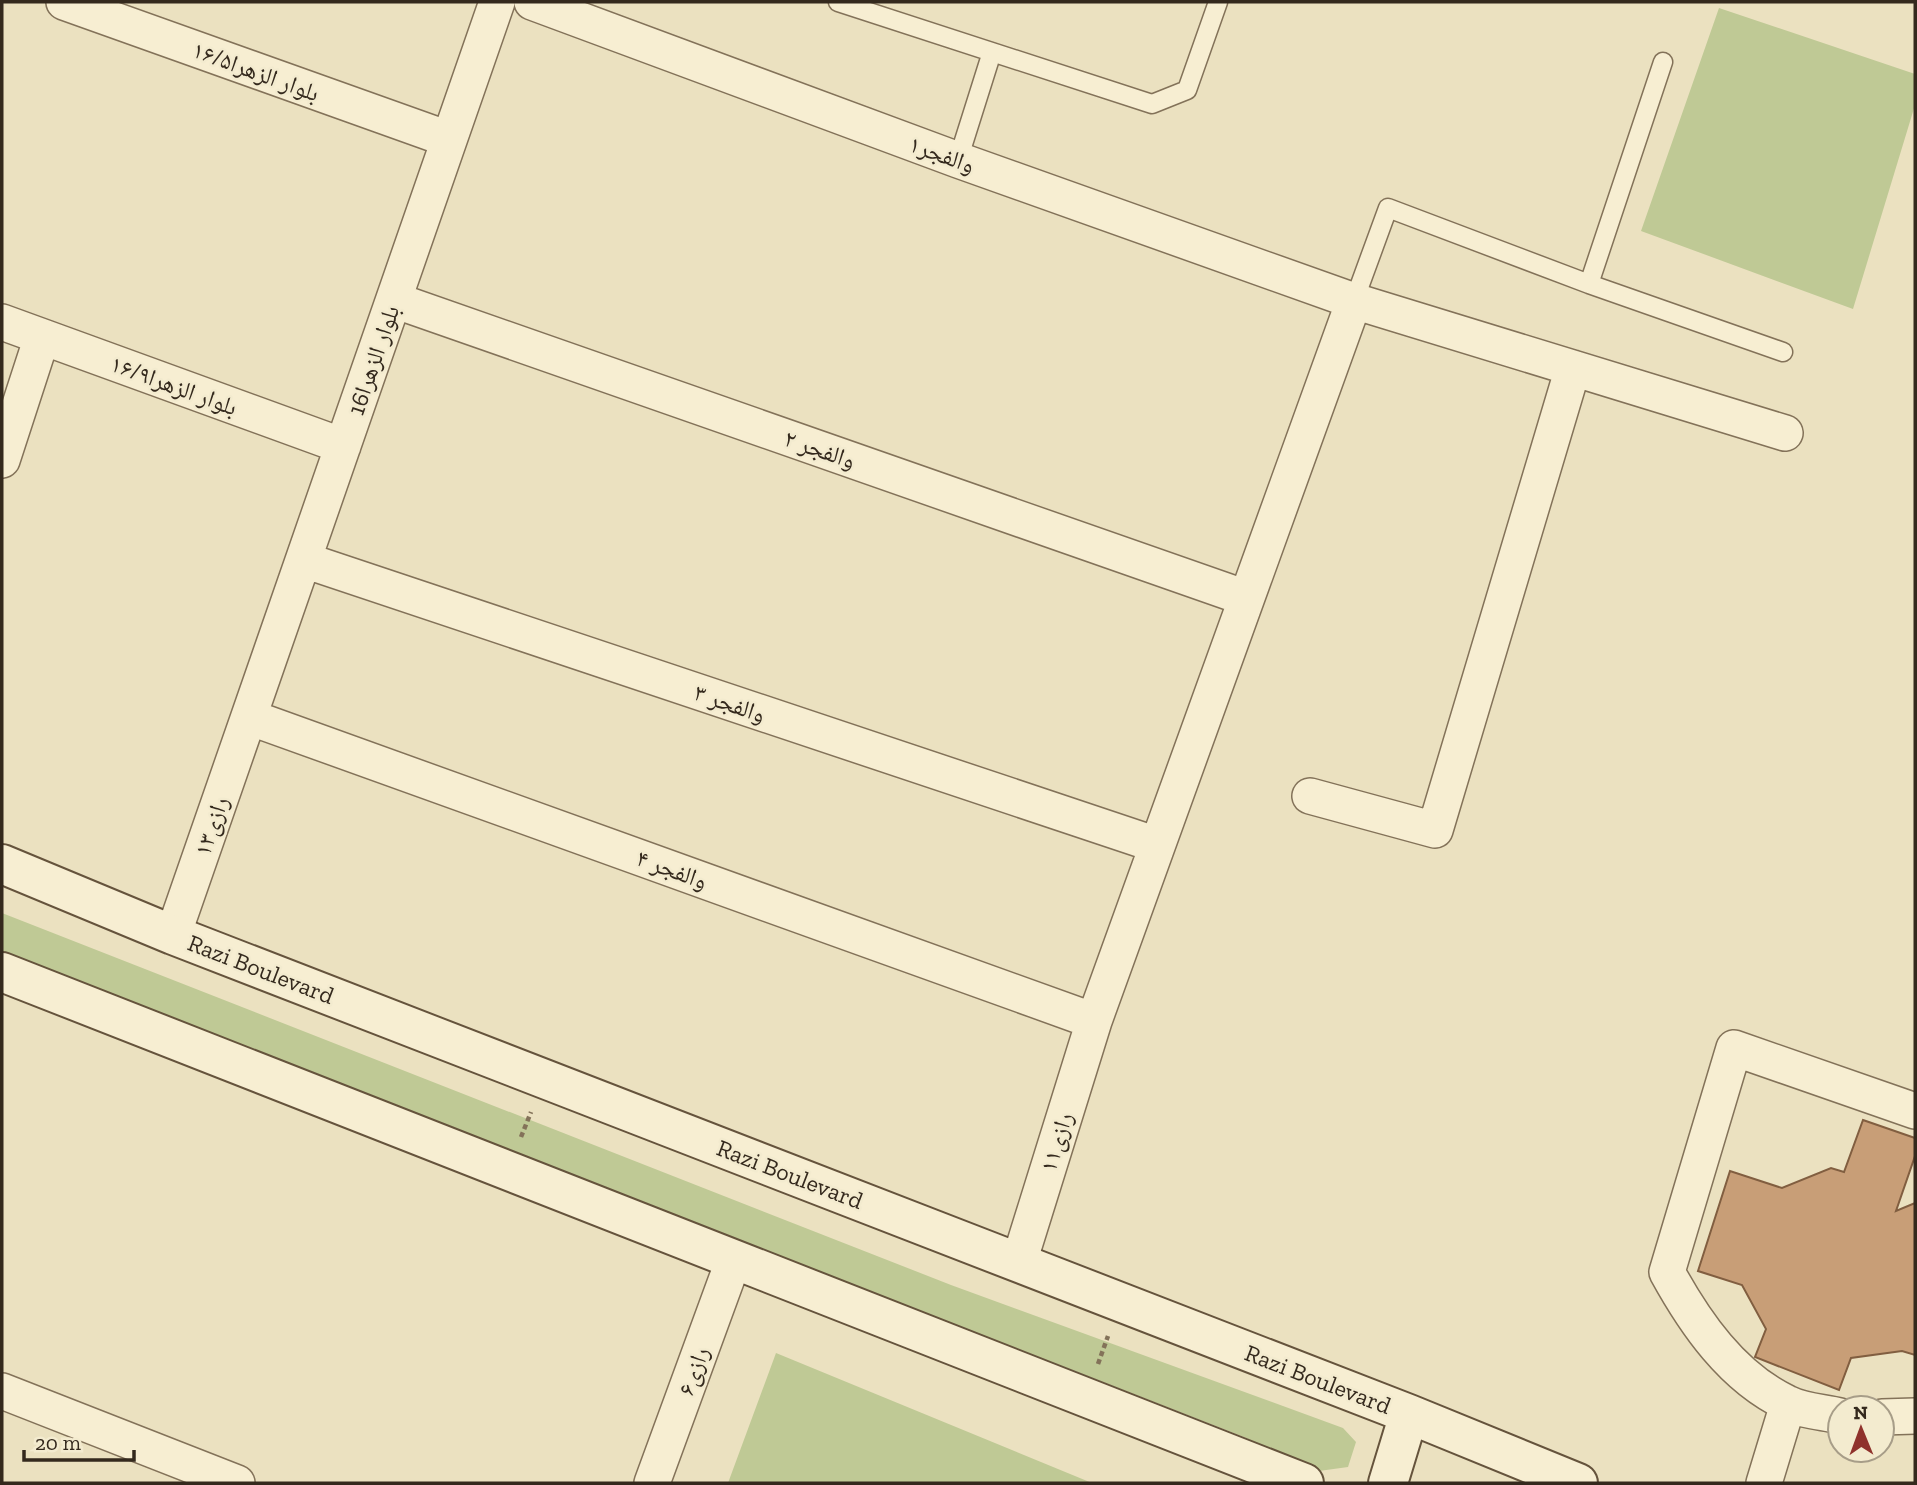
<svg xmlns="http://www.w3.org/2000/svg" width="1917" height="1485" font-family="'Zilla Slab','Noto Naskh Arabic',serif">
<rect width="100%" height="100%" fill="#ebe1c0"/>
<path fill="#bfc995" d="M 1719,8 L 1915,74 L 1915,105 L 1853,309 L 1641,231 Z
M 2,913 L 951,1285 L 1343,1428 L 1356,1442 L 1348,1467 L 1319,1471 L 1244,1437 L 2,953 Z
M 776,1353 L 1092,1483 L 728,1483 Z"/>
<path fill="#c89e77" stroke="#815e40" stroke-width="2" d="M 1863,1120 L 1915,1138 L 1915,1156 L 1896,1211 L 1915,1203 L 1915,1355 L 1902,1351 L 1851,1358 L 1839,1390 L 1755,1357 L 1766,1329 L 1742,1285 L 1698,1271 L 1730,1171 L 1782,1188 L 1831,1168 L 1844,1172 Z"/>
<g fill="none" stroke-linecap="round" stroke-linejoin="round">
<defs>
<path id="lane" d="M 838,2 L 1152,104 L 1187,90 L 1218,2
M 958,160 L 992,52
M 1589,284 L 1663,62
M 1354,301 L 1388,208 L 1589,284 L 1783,352"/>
<path id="street" d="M 64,2 L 448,139
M 532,2 L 958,160 L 1354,301 L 1785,433
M 394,300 L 1246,598
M 2,322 L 343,446
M 2,460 L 42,337
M 304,560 L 1157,845
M 249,717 L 1094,1021
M 1310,796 L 1435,830 L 1573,368
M 173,935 L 497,2
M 1019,1262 L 1094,1021 L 1354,301
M 2,1391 L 237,1483
M 1840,1416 C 1823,1412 1802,1411 1787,1403 C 1732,1377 1695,1323 1667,1272 L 1734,1048 L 1915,1111
M 1882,1417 L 1915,1416
M 652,1483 L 734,1259
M 1764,1483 L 1788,1404"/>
<path id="secondary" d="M 2,864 L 173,935 L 1409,1414 L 1578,1483
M 2,972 L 1304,1483
M 1388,1483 L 1409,1414"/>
</defs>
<use href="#lane" stroke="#837259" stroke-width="21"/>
<use href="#street" stroke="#837259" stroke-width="38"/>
<use href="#secondary" stroke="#65533c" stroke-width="42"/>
<path stroke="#837259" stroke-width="4.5" stroke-dasharray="5 3.5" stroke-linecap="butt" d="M 521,1137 L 531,1112
M 1098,1364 L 1108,1336"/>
<use href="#lane" stroke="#f7eed2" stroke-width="18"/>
<use href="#street" stroke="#f7eed2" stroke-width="35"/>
<use href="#secondary" stroke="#f7eed2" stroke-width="38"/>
</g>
<g text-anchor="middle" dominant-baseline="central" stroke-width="5" stroke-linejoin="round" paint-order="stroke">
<g font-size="24" fill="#34291d" stroke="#f3ebcf">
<text transform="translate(256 71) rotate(20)">بلوار الزهرا۱۶/۵</text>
<text transform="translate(942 154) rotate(20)">والفجر۱</text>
<text transform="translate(373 360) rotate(-71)">16بلوار الزهرا</text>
<text transform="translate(174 385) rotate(20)">بلوار الزهرا۱۶/۹</text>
<text transform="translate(820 449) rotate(19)">والفجر ۲</text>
<text transform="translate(730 703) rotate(19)">والفجر ۳</text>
<text transform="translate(211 826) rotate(-71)">رازی۱۳</text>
<text transform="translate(672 869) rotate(20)">والفجر ۴</text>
<text transform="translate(261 969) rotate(21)">Razi Boulevard</text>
<text transform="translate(1056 1142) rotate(-73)">رازی۱۱</text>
<text transform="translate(790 1174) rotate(21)">Razi Boulevard</text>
<text transform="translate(693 1371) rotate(-70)">رازی۶</text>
<text transform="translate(1318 1379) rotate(21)">Razi Boulevard</text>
</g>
</g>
<rect width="1917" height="1485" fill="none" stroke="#34291d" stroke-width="7"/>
<g transform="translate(1861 1429) rotate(359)"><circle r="33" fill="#f3ebcf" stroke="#a79d88" stroke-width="2"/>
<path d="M0-5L12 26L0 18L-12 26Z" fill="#8f322c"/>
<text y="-10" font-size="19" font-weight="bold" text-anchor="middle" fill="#34291d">N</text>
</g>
<path d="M24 1450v10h110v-10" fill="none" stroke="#34291d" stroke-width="3.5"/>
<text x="35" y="1450" font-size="21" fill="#34291d" stroke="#f3ebcf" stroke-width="5" paint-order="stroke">20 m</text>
</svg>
